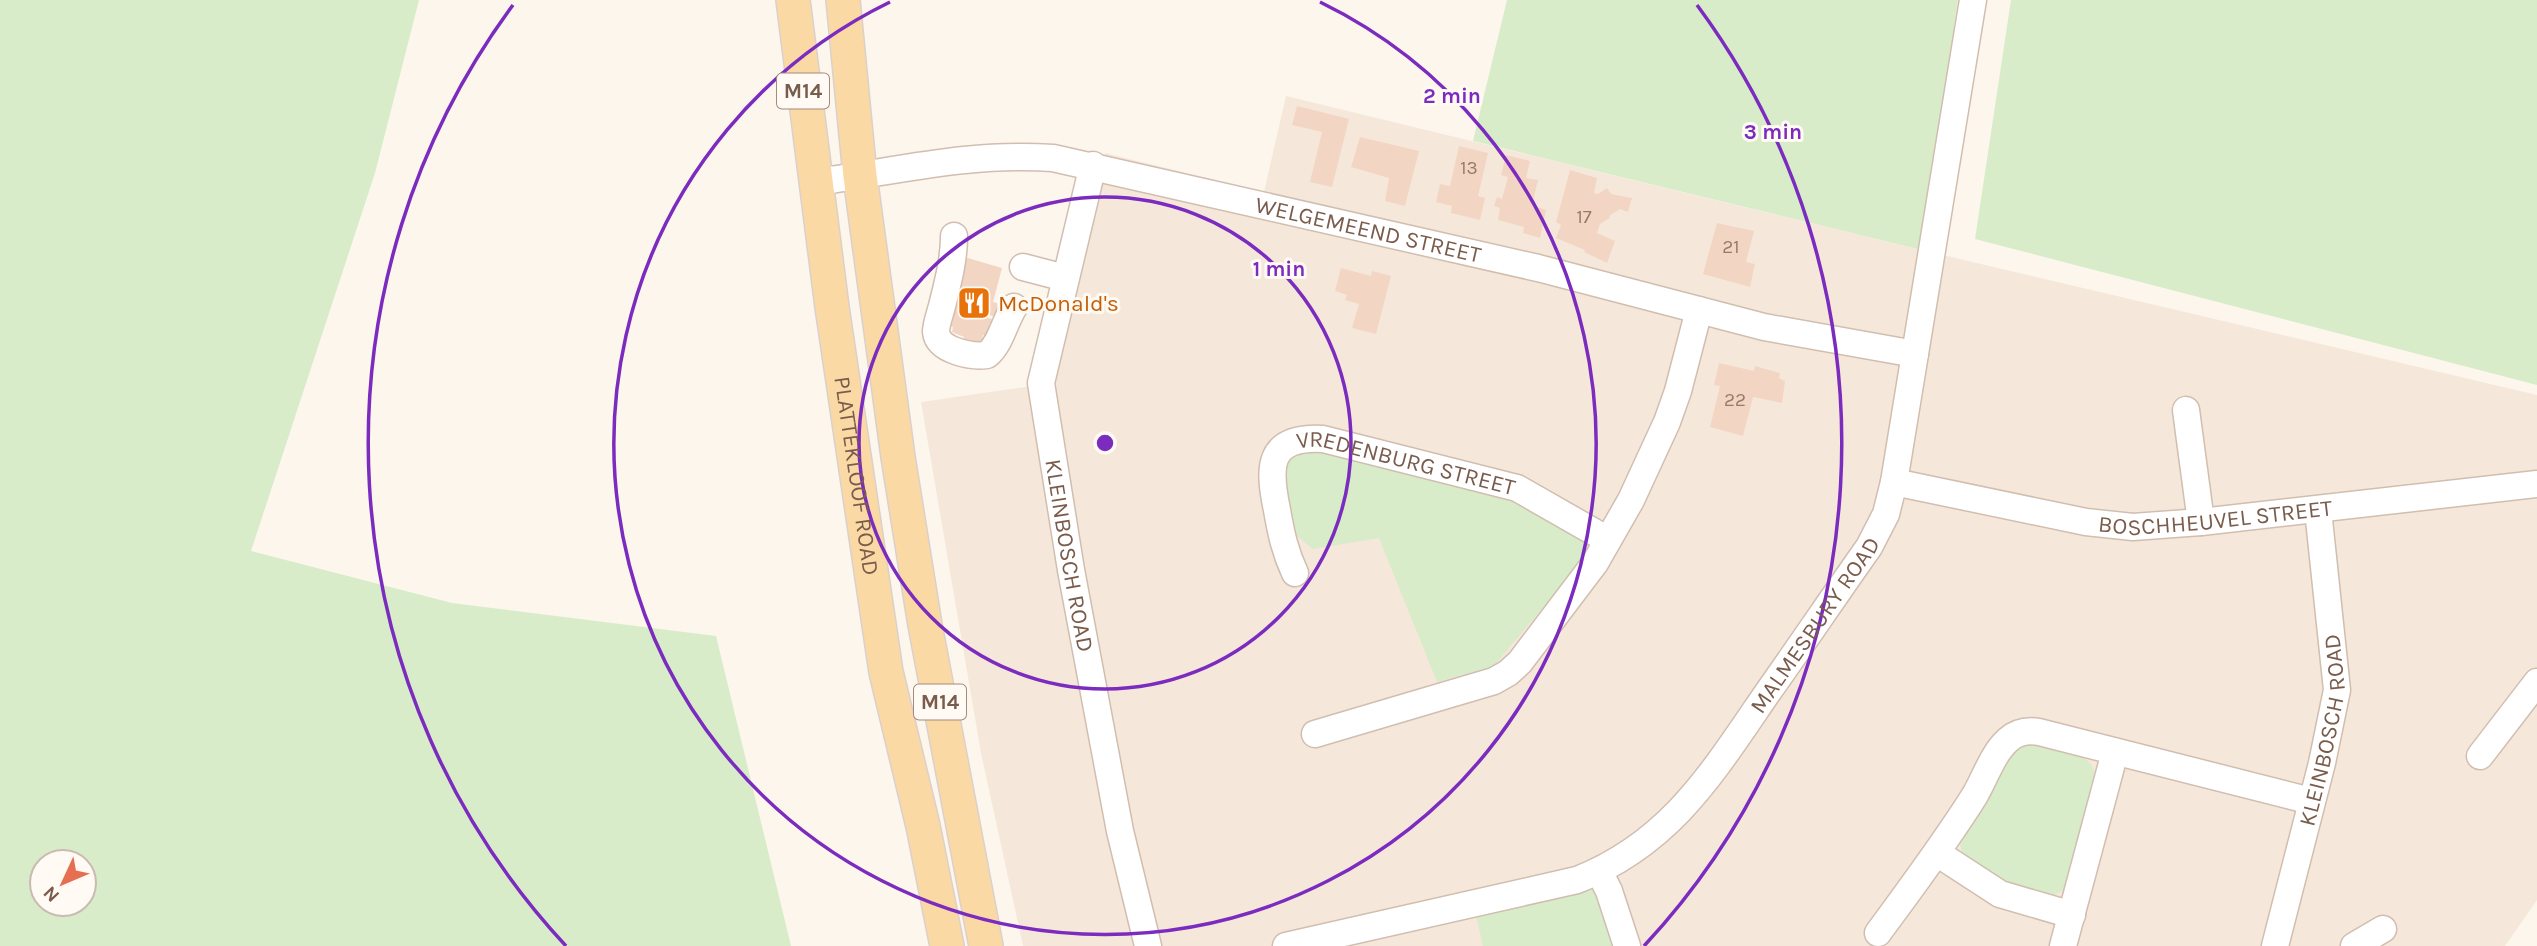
<svg xmlns="http://www.w3.org/2000/svg" width="2537" height="946" font-family="Karla,sans-serif">
<rect width="100%" height="100%" fill="#fdf6ec"/>
<path fill="#f5e8da" d="M 1286,96 L 1926,251 L 2537,395 L 2537,900 L 2505,946 L 1023,946 L 981,753 L 921,402 L 1052,383 L 1105,153 L 1264,192 Z"/>
<path fill="#d8ecc9" fill-rule="evenodd" d="M 0,0 L 419,0 L 375,173 L 251,551 L 452,603 L 716,636 L 791,946 L 0,946 ZM 42,862 L 84,862 L 84,904 L 42,904 Z
M 1507,0 L 1958,0 L 1954,26 L 1960,34 L 1926,251 L 1473,141 Z
M 2011,0 L 2537,0 L 2537,385 L 1975,239 Z
M 1309,444 L 1510,493 L 1583,535 L 1588,554 L 1494,666 L 1437,682 L 1379,538 L 1313,549 L 1291,531 L 1279,473 L 1288,456 Z
M 2025,743 C 2042,743 2083,750 2092,766 C 2094,769 2094,773 2095,777 L 2068,886 C 2062,891 2057,895 2049,896 C 2026,896 1983,877 1967,860 C 1962,855 1960,847 1960,840 L 2008,757 L 2016,748 Z
M 1598,887 L 1622,946 L 1483,946 L 1476,915 Z"/>
<path fill="#f3d5c3" d="M 1297,106 L 1349,119 L 1332,187 L 1310,182 L 1322,132 L 1292,125 Z
M 1360,137 L 1419,151 L 1405,206 L 1385,201 L 1389,178 L 1351,167 Z
M 1459,146 L 1488,153 L 1478,196 L 1485,198 L 1480,220 L 1451,213 L 1452,206 L 1436,202 L 1440,184 L 1450,186 Z
M 1506,155 L 1530,161 L 1526,178 L 1538,180 L 1532,205 L 1546,210 L 1540,238 L 1523,233 L 1524,227 L 1498,220 L 1500,208 L 1494,206 L 1497,197 L 1502,199 L 1508,177 L 1501,175 Z
M 1570,170 L 1597,178 L 1594,193 L 1598,194 L 1607,188 L 1611,194 L 1632,198 L 1628,212 L 1620,209 L 1609,216 L 1610,218 L 1600,224 L 1597,233 L 1615,241 L 1607,263 L 1584,252 L 1585,250 L 1556,238 L 1561,225 L 1556,222 Z
M 1717,223 L 1754,231 L 1746,262 L 1755,264 L 1750,287 L 1703,274 Z
M 961,256 L 1002,268 L 993,302 L 1005,305 L 1001,318 L 989,315 L 988,318 L 996,320 L 991,338 L 983,335 L 980,345 L 961,349 L 964,337 L 952,332 L 953,327 L 943,324 Z
M 1341,268 L 1371,276 L 1372,271 L 1391,276 L 1376,334 L 1352,328 L 1359,304 L 1345,300 L 1347,295 L 1335,291 Z
M 1719,363 L 1754,371 L 1755,366 L 1780,373 L 1779,378 L 1785,381 L 1782,403 L 1753,397 L 1743,436 L 1710,427 L 1720,386 L 1714,385 Z"/>
<g fill="none" stroke-linecap="round" stroke-linejoin="round">
<defs>
<g id="minor">
<path id="s1" d="M 1093,165 L 1041,383 L 1071,570 L 1120,831 L 1148,946"/>
<path id="s2" d="M 816,182 C 897,171 971,152 1053,158 L 1538,268 L 1764,327 L 1915,354"/>
<path d="M 954,236 C 954,260 948,282 942,306 C 940,314 936,324 936,332 C 938,351 972,357 987,355 C 1001,343 1004,323 1014,307"/>
<path d="M 1023,267 L 1065,278"/>
<path d="M 2186,410 L 2201,522"/>
<path id="s3" d="M 1894,482 L 2086,522 L 2133,527 L 2201,522 L 2537,484"/>
<path id="s4" d="M 1295,573 C 1285,552 1281,533 1277,510 C 1268,467 1267,436 1323,439 L 1517,488 L 1608,540"/>
<path d="M 1315,734 L 1494,681 L 1508,673 L 1520,662 L 1595,563 L 1631,500 L 1667,422 L 1678,391 L 1699,310"/>
<path d="M 2480,756 L 2537,682"/>
<path d="M 1937,853 L 2000,894 L 2072,915"/>
<path d="M 1599,871 L 1609,891 L 1627,946"/>
<path d="M 1878,933 C 1911,888 1945,843 1975,795 C 1985,778 1993,753 2008,740 C 2017,732 2027,730 2039,732 L 2311,801"/>
<path id="s5" d="M 1286,946 L 1577,880 C 1671,843 1713,772 1768,692 C 1802,644 1835,595 1869,547 L 1886,514 L 1894,482 L 1973,0"/>
<path d="M 2063,946 L 2115,752"/>
<path id="s6" d="M 2275,946 L 2322,763 L 2337,690 L 2318,510"/>
<path d="M 2354,946 L 2383,929"/>
</g>
<g id="major">
<path id="s7" d="M 793,0 L 832,307 L 886,672 L 923,826 L 947,946"/>
<path d="M 843,0 L 860,176 L 898,457 L 925,625 L 986,946"/>
</g>
</defs>
<use href="#minor" stroke="#d1beb0" stroke-width="29"/>
<use href="#major" stroke="#dad1cd" stroke-width="36"/>
<use href="#minor" stroke="#fff" stroke-width="26"/>
<use href="#major" stroke="#fbd9a5" stroke-width="33"/>
</g>
<g fill="none" stroke="#7b2cbf" stroke-width="3.5">
<circle cx="1105" cy="443" r="246"/>
<path d="M1320 2A491 491 0 1 1 890 2"/>
<path d="M566 946A737 737 0 0 1 513 5M1697 5A737 737 0 0 1 1644 946"/>
</g>
<defs>
<symbol id="restaurant-square" viewBox="-11 -11 22 22"><rect x="-9" y="-9" width="18" height="18" rx="4" fill="#e8710a" stroke="#fffaf3"/><path d="M-5-6h1v4h1v-4h1v4h1v-4h1v5L-1.5 .5V6h-2V.5L-5-1ZM5-6V6H3V1.5H1.5Q1.5-4 5-6Z" fill="#fff"/></symbol>
</defs>
<g fill-rule="evenodd">
<use href="#restaurant-square" x="955" y="284" width="38" height="38"/>
</g>
<g text-anchor="middle" dominant-baseline="central" stroke-width="6" stroke-linejoin="round" paint-order="stroke">
<g font-size="19" fill="#987a6a">
<text x="1469" y="168">13</text>
<text x="1584" y="217">17</text>
<text x="1731" y="247">21</text>
<text x="1735" y="400">22</text>
</g>
<g fill="#fffaf3" stroke="#a28b7f" stroke-width="2">
<rect x="777" y="73.5" width="52" height="35" rx="5"/>
<rect x="914" y="684.5" width="52" height="35" rx="5"/>
</g>
<g font-size="21" font-weight="bold" fill="#7a5c4d">
<text x="803" y="91">M14</text>
<text x="940" y="702">M14</text>
</g>
<g font-size="23" fill="#7a5c4d" stroke="#fffaf3">
<text stroke="none"><textPath href="#s2" startOffset="562">WELGEMEEND STREET</textPath></text>
<text stroke="none"><textPath href="#s4" startOffset="259">VREDENBURG STREET</textPath></text>
<text stroke="none"><textPath href="#s7" startOffset="480">PLATTEKLOOF ROAD</textPath></text>
<text stroke="none"><textPath href="#s3" startOffset="326">BOSCHHEUVEL STREET</textPath></text>
<text stroke="none"><textPath href="#s1" startOffset="399">KLEINBOSCH ROAD</textPath></text>
<text stroke="none"><textPath href="#s5" startOffset="653">MALMESBURY ROAD</textPath></text>
<text stroke="none"><textPath href="#s6" startOffset="222">KLEINBOSCH ROAD</textPath></text>
</g>
<g font-size="23" fill="#c56008" stroke="#fffaf3" text-anchor="start">
<text x="998" y="303">McDonald's</text>
</g>
</g>
<circle cx="1105" cy="443" r="10" fill="#7b2cbf" stroke="#fffaf3" stroke-width="3.5"/>
<g font-size="21" text-anchor="middle" font-weight="bold" fill="#7b2cbf" stroke="#fffaf3" stroke-width="6" stroke-linejoin="round" paint-order="stroke">
<text x="1452" y="103">2 min</text>
<text x="1773" y="139">3 min</text>
<text x="1279" y="276">1 min</text>
</g>
<g transform="translate(63 883) rotate(226)"><circle r="33" fill="#fffaf3" stroke="#cabbb1" stroke-width="2"/>
<path d="M0-5L12 26L0 18L-12 26Z" fill="#e76f51"/>
<text y="-10" font-size="19" font-weight="bold" text-anchor="middle" fill="#7a5c4d">N</text>
</g>
</svg>
